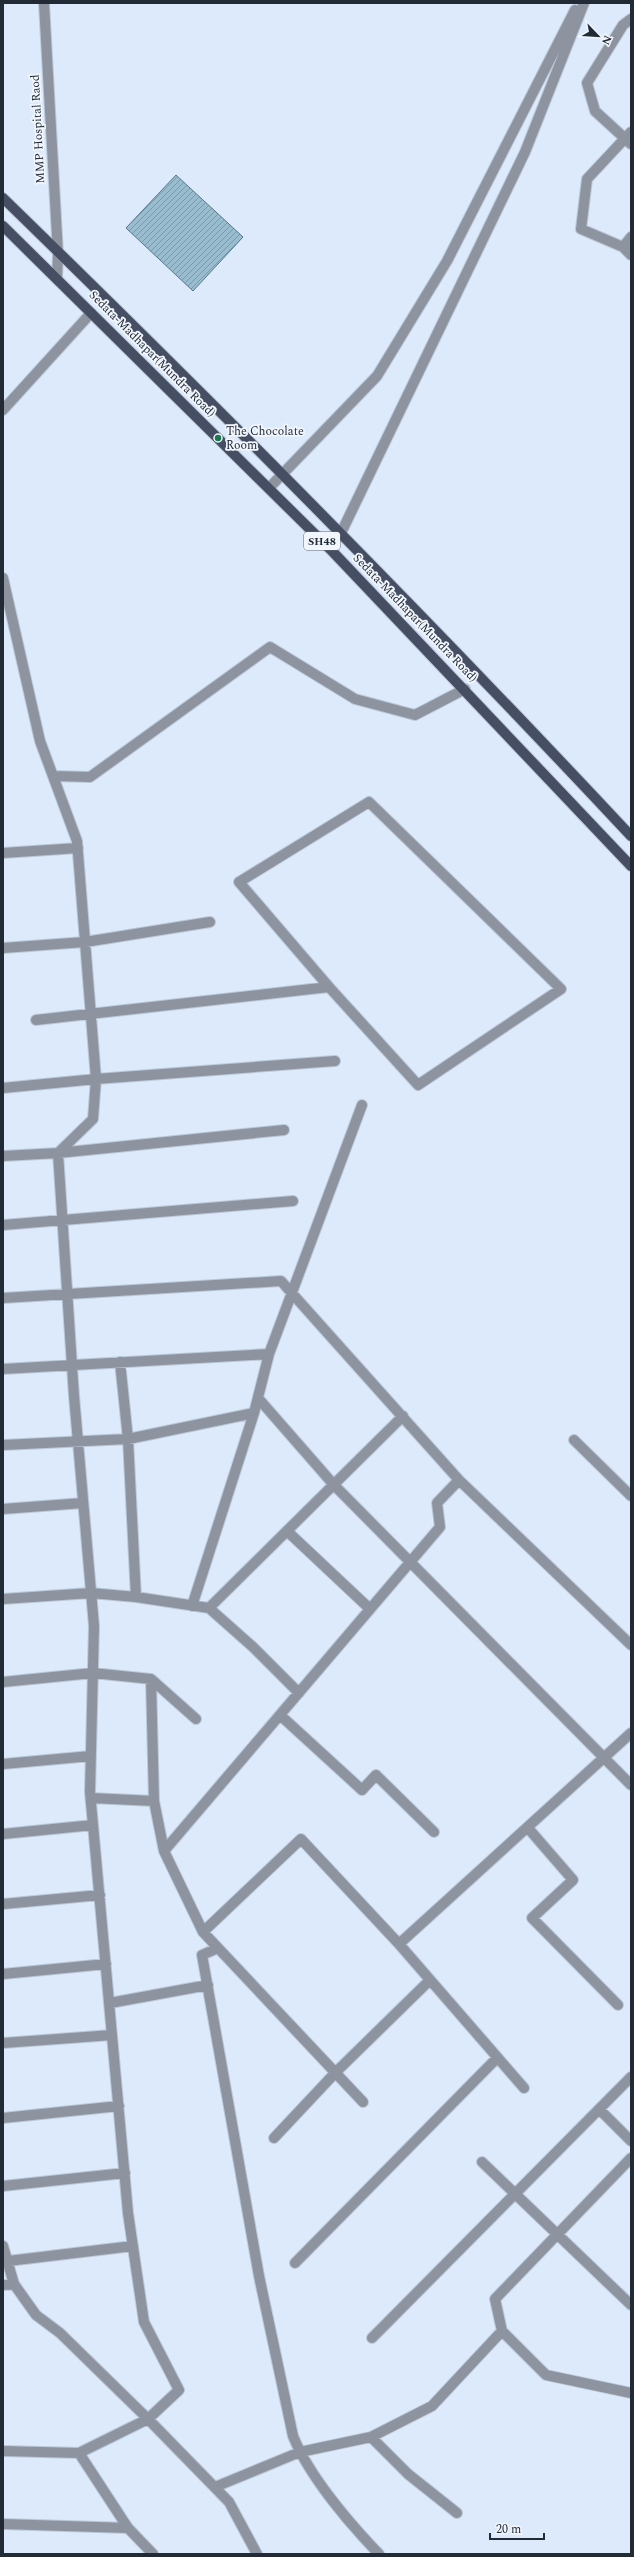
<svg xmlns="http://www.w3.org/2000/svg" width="634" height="2557" font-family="Spectral,serif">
<defs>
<pattern id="building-hatch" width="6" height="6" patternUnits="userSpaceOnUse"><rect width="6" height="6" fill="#9abccf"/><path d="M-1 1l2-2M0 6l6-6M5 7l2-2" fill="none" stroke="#7d99a9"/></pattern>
</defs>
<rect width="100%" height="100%" fill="#dceafb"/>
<path fill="url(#building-hatch)" stroke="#58788a" d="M 176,175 L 243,237 L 193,291 L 126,228 Z"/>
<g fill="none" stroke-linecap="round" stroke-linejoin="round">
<defs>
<path id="minor" d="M 631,19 L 623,25 L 587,83 L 595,111 L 631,144
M 631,132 L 587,179 L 581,229 L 623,247 L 631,237
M 623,247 L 631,255
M 3,410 L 91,313
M 269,488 L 377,376 L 447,261 L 575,10
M 341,533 L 525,152 L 584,3
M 3,578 L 40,741 L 77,841 L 96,1079 L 93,1119 L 58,1153 L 74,1396 L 94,1626 L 90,1792 L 128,2213 L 144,2322 L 179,2390 L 148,2419 L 229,2502 L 257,2554
M 53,776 L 90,777 L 270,647 L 355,699 L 415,715 L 465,689
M 3,853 L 78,848
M 3,948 L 85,942 L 210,922
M 36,1020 L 329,987 L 418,1085 L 561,989 L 369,802 L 239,882 L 329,987
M 3,1088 L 96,1079 L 335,1061
M 3,1156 L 58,1153 L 284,1130
M 3,1225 L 293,1201
M 3,1298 L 281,1281 L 459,1480 L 631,1645
M 120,1362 L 128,1439 L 136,1597
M 3,1369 L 269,1354
M 258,1398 L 334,1485 L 631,1785
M 574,1440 L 631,1496
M 3,1445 L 128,1439 L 254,1413
M 3,1509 L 83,1503
M 287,1531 L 370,1609
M 3,1599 L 91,1593 L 136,1597 L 209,1608 L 253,1647 L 299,1693
M 192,1606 L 254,1413 L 269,1354 L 362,1105
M 209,1608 L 403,1416
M 151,1679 L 154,1801 L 164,1851 L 203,1932 L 363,2102
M 3,1682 L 93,1673 L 151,1679 L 196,1719
M 280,1715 L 362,1790 L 376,1775 L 434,1832
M 3,1764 L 91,1756
M 91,1798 L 154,1801
M 528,1828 L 573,1880 L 532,1918 L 618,2005
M 3,1834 L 93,1825
M 164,1851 L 440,1527 L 437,1503 L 459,1480
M 3,1904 L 100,1895
M 203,1932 L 301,1839 L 399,1944 L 524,2088
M 399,1944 L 631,1733
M 218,1948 L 202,1955 L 259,2276 L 293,2436 C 309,2476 349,2523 379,2554
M 3,1974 L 106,1964
M 110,2003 L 208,1985
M 3,2043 L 112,2035
M 599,2109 L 631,2141
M 3,2118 L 119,2106
M 274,2138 L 336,2072 L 430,1980
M 482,2162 L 631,2305
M 3,2186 L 125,2173
M 3,2246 L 14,2284 L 36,2315 L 60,2333 L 148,2419 L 79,2453 L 3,2451
M 8,2261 L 133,2246
M 295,2263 L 497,2058
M 3,2285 L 14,2284
M 502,2331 L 546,2375 L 631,2393
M 372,2338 L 631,2077
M 371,2437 L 408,2474 L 457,2513
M 79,2453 L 128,2528 L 153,2554
M 215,2487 L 300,2452 L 371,2437 L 432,2406 L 502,2331 L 495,2299 L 631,2158
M 3,2524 L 128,2528"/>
<path id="tertiary" d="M 44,3 L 58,254 L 57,279"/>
<path id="primary" d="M 3,198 C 217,406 427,618 631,836
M 3,226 L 333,552 L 631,866"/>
</defs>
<use href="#minor" stroke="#bbc8d7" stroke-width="12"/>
<use href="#tertiary" stroke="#bbc8d7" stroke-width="12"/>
<use href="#primary" stroke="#bbc8d7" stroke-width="12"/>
<use href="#minor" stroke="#8e93a0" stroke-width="10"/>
<use href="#tertiary" stroke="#8e93a0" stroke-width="10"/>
<use href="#primary" stroke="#464e64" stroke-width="10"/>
</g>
<circle fill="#167950" stroke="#f1f6fc" stroke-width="1.5" cx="218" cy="438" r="4"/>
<g text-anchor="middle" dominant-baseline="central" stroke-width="3.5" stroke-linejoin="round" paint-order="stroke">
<rect fill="#f1f6fc" stroke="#606871" stroke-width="1" x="304" y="532" width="36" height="18" rx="3"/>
<g font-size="11" font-weight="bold" fill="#222b35">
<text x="322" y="541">SH48</text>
</g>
<g font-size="12" fill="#222b35" stroke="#f1f6fc">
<text transform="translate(38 129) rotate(-93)">MMP Hospital Raod</text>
<text transform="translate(152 354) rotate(45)">Sedata-Madhapar(Mundra Road)</text>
<text transform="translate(415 618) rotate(46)">Sedata-Madhapar(Mundra Road)</text>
</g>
<g font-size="12" fill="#222b35" stroke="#f1f6fc" text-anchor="start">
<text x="226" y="431">The Chocolate<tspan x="226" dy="14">Room</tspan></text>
</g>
</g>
<rect width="634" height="2557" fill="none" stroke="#222b35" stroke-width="8"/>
<g transform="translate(598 36) rotate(115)" stroke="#f1f6fc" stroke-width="3" paint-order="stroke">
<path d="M0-3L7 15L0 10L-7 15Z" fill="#222b35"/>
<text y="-6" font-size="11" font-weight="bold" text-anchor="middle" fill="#222b35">N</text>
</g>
<path d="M490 2533v6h54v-6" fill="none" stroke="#222b35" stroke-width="2"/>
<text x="496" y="2533" font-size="12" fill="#222b35" stroke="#f1f6fc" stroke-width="3" paint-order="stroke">20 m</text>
</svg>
